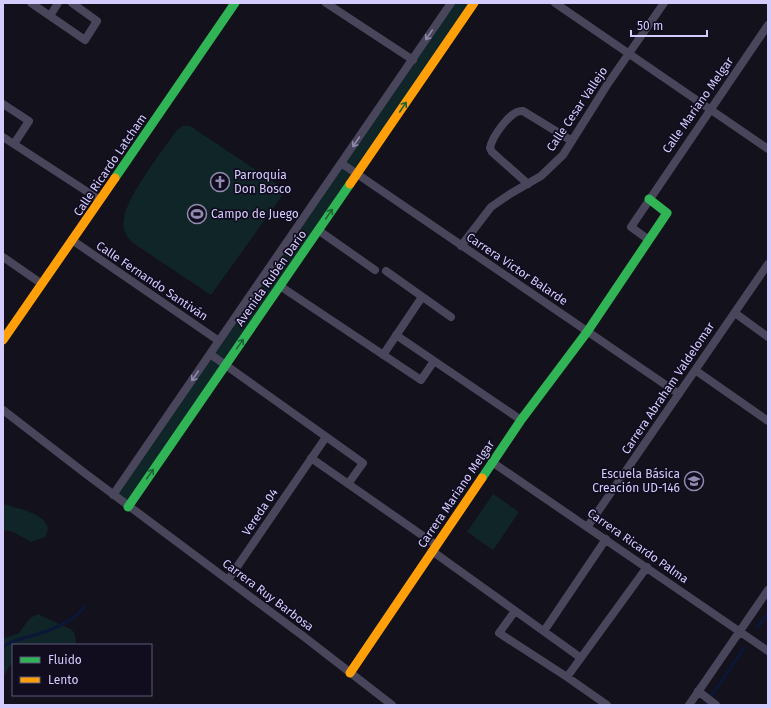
<svg xmlns="http://www.w3.org/2000/svg" width="771" height="708" font-family="'Fira Sans',sans-serif">
<rect width="100%" height="100%" fill="#13111b"/>
<path fill="#102527" d="M 451,3 L 474,3 L 128,507 L 113,495 Z
M 183,126 L 190,126 L 286,190 L 211,295 L 133,243 C 126,236 122,229 124,218 C 127,196 163,150 177,130 Z
M 493,494 L 519,512 L 493,550 L 467,532 Z
M 3,504 C 16,508 59,516 45,537 L 31,542 L 11,531 L 3,530 Z
M 38,614 L 72,630 L 75,634 L 76,645 L 13,645 L 13,660 L 3,678 L 3,639 L 19,633 L 30,618 Z"/>
<g fill="none" stroke-linecap="round" stroke-linejoin="round">
<path stroke="#0b1738" stroke-width="3" d="M 757,628 L 768,613
M 3,647 C 12,640 18,640 28,637 C 49,631 70,624 85,607
M 705,705 L 744,648"/>
<path stroke="#49465c" stroke-width="8" d="M 31,3 L 85,40 L 97,21 L 72,3
M 326,3 L 413,60
M 555,3 L 768,149
M 50,16 L 58,3
M 3,104 L 29,121 L 14,144
M 3,137 L 100,200
M 341,163 L 679,394
M 528,184 L 492,152 L 490,148 C 492,137 511,109 523,111 L 572,141
M 318,230 L 375,270
M 72,240 L 219,341
M 649,240 L 631,227 L 768,25
M 461,246 L 491,207 L 510,194 L 541,176 L 563,155 L 607,85 L 664,3
M 3,257 L 42,284
M 386,271 L 451,317
M 280,286 L 421,380 L 434,361
M 735,313 L 768,337
M 396,335 L 521,420
M 210,354 L 363,463 L 348,484
M 383,355 L 422,297
M 695,370 L 768,421
M 3,410 L 86,474 L 303,636 L 392,705
M 311,458 L 436,545
M 492,462 L 768,651
M 113,495 L 451,3
M 588,526 L 768,264
M 432,551 L 581,658
M 228,580 L 326,437
M 515,611 L 499,633 L 567,677 L 607,705
M 544,631 L 606,539
M 567,677 L 647,567
M 698,691 L 716,705
M 689,705 L 768,590"/>
<path stroke="#30b455" stroke-width="9" d="M 115,178 L 235,3
M 482,478 L 521,420 L 587,332 L 667,213 L 649,199
M 128,507 L 350,184"/>
<path stroke="#ff9f0a" stroke-width="9" d="M 350,184 L 474,3
M 3,340 L 115,178
M 350,673 L 482,478"/>
</g>
<defs><path id="oneway-shaft" d="M-6 0H5M1.5-3L5.5 0L1.5 3" fill="none" stroke-width="1.6" stroke-linecap="round" stroke-linejoin="round"/></defs>
<g stroke="#8f89ad">
<use href="#oneway-shaft" transform="translate(429 35) rotate(124)"/>
<use href="#oneway-shaft" transform="translate(356 142) rotate(124)"/>
<use href="#oneway-shaft" transform="translate(195 376) rotate(124)"/>
</g>
<g stroke="#20603a">
<use href="#oneway-shaft" transform="translate(403 107) rotate(-56)"/>
<use href="#oneway-shaft" transform="translate(329 214) rotate(-56)"/>
<use href="#oneway-shaft" transform="translate(240 344) rotate(-55)"/>
<use href="#oneway-shaft" transform="translate(150 474) rotate(-55)"/>
</g>
<defs>
<symbol id="church-ring" viewBox="-11 -11 22 22"><circle r="9.5" fill="#110d1f" stroke="#918baf" stroke-width="1.5"/><path d="M-1.2-6h2.4v3.5h3.3v2.4h-3.3V6h-2.4V-.1h-3.3v-2.4h3.3Z" fill="#918baf"/></symbol>
<symbol id="stadium-ring" viewBox="-11 -11 22 22"><circle r="9.5" fill="#110d1f" stroke="#918baf" stroke-width="1.5"/><path d="M0-5a6.5 5 0 1 0 0 10a6.5 5 0 1 0 0-10ZM-3.5-1.8h7v3.6h-7Z" fill="#918baf"/></symbol>
<symbol id="school-ring" viewBox="-11 -11 22 22"><circle r="9.5" fill="#110d1f" stroke="#918baf" stroke-width="1.5"/><path d="M0-5L7-2L0 1L-7-2ZM-4 1L0 2.5L4 1V4Q0 6-4 4Z" fill="#918baf"/></symbol>
</defs>
<g fill-rule="evenodd">
<use href="#church-ring" x="209" y="171" width="22" height="22"/>
<use href="#stadium-ring" x="186" y="203" width="22" height="22"/>
<use href="#school-ring" x="683" y="470" width="22" height="22"/>
</g>
<g text-anchor="middle" dominant-baseline="central" stroke-width="3.5" stroke-linejoin="round" paint-order="stroke">
<g font-size="12" fill="#d5ccfe" stroke="#110d1f">
<text transform="translate(698 105) rotate(-55)">Calle Mariano Melgar</text>
<text transform="translate(577 109) rotate(-56)">Calle Cesar Vallejo</text>
<text transform="translate(110 165) rotate(-56)">Calle Ricardo Latcham</text>
<text transform="translate(517 269) rotate(34)">Carrera Victor Balarde</text>
<text transform="translate(271 278) rotate(-55)">Avenida Rubén Darío</text>
<text transform="translate(152 281) rotate(34)">Calle Fernando Santiván</text>
<text transform="translate(668 388) rotate(-56)">Carrera Abraham Valdelomar</text>
<text transform="translate(456 494) rotate(-56)">Carrera Mariano Melgar</text>
<text transform="translate(260 512) rotate(-56)">Vereda 04</text>
<text transform="translate(638 546) rotate(35)">Carrera Ricardo Palma</text>
<text transform="translate(268 595) rotate(37)">Carrera Ruy Barbosa</text>
</g>
<g font-size="12" fill="#d5ccfe" stroke="#110d1f" text-anchor="start">
<text x="234" y="175">Parroquia<tspan x="234" dy="14">Don Bosco</tspan></text>
<text x="211" y="214">Campo de Juego</text>
<text x="680" y="474" text-anchor="end">Escuela Básica<tspan x="680" dy="14">Creación UD-146</tspan></text>
</g>
</g>
<rect width="771" height="708" fill="none" stroke="#d5ccfe" stroke-width="8"/>
<rect x="12" y="644" width="140" height="52" fill="#110d1f" stroke="#5f5978"/>
<rect x="20" y="657" width="20" height="6" fill="#30b455" stroke="#5f5978"/>
<text x="48" y="664" font-size="12" fill="#d5ccfe">Fluido</text>
<rect x="20" y="677" width="20" height="6" fill="#ff9f0a" stroke="#5f5978"/>
<text x="48" y="684" font-size="12" fill="#d5ccfe">Lento</text>
<path d="M631 30v6h76v-6" fill="none" stroke="#d5ccfe" stroke-width="2"/>
<text x="637" y="30" font-size="12" fill="#d5ccfe" stroke="#110d1f" stroke-width="3" paint-order="stroke">50 m</text>
</svg>
